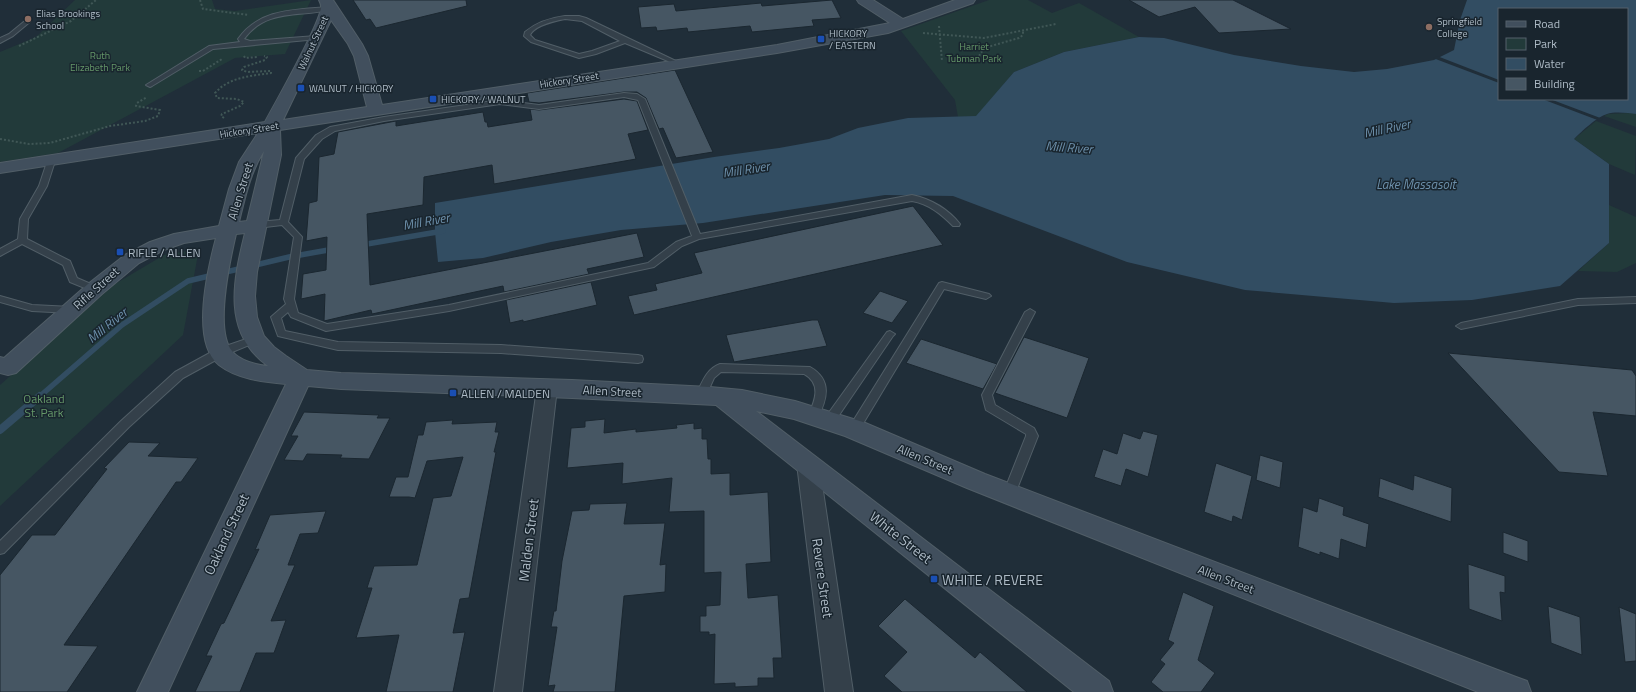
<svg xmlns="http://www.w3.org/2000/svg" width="1636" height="692" font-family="'Titillium Web',sans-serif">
<rect width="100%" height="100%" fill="#202e39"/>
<path fill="#223a3a" d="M 75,0 L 212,0 L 215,9 L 235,11 L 311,0 L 285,54 L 235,58 L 58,153 L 0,162 L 0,52 L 36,37 Z
M 989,0 L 1028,0 L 1052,13 L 1079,3 L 1139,37 L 1064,52 L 1014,72 L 977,116 L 958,117 L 955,100 L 901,31 Z
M 1631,113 L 1636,114 L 1636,127 L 1604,116 L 1608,114 Z
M 1596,121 L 1636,136 L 1635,175 L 1609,164 L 1574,139 Z
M 1609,205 L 1636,217 L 1636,263 L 1617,272 L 1578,271 L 1609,243 Z
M 199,249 L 183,335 L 0,506 L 0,385 L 115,284 L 164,255 Z"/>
<path fill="#324d62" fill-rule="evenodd" d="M 1467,0 L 1636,0 L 1636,114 C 1629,113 1615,111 1607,114 C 1597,117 1582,131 1574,139 L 1609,164 L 1609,243 L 1560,286 L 1472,300 L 1394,303 L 1245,290 L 1127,262 L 953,196 L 885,195 L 703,223 L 621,230 L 551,242 L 483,258 L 438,262 L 435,232 L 435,203 L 714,157 L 779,148 L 829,139 L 858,128 L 908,118 L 976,116 L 1014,72 L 1064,52 L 1139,37 L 1164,38 L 1234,55 L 1301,66 L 1354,72 L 1387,69 L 1434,60 L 1454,50 L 1460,20 ZM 1499,9 L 1627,9 L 1627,99 L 1499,99 Z"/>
<path fill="#202e39" d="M 1437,56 L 1499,80 L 1499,83 L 1433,58 Z
M 1542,99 L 1550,99 L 1603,119 L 1600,121 Z"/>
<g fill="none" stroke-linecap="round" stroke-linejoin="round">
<path stroke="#324d62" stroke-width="5.5" d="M 361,245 L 443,231
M 39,397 L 122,325 L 188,281 L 289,257 L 334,249"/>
<path stroke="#324d62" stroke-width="8" d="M 0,430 L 40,396"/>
</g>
<path fill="#465663" stroke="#1b2730" d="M 353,0 L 466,0 L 467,6 L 376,28 L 370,19 L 366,20 Z
M 832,0 L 841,18 L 812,20 L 814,26 L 752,32 L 750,26 L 688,32 L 687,28 L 657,31 L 656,27 L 641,28 L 638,7 L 674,4 L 676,11 L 761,3 L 762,6 Z
M 1129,0 L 1233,0 L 1291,29 L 1219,33 L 1195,7 L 1159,17 Z
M 675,70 L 713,152 L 676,158 L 663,128 L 659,129 L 646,98 L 637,92 L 624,92 L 539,103 L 529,102 L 527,93 Z
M 624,99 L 637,101 L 648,130 L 628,134 L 636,159 L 494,184 L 492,165 L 424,177 L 423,205 L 367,214 L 370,285 L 637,233 L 644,257 L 587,269 L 589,274 L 504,292 L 503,286 L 372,314 L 371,310 L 324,321 L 325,294 L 301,299 L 303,274 L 326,270 L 327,237 L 306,241 L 309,203 L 317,201 L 319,157 L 334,154 L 338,132 L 396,121 L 396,126 L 483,112 L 485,122 L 487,122 L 488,127 L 532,120 L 530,109 L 539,110 Z
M 913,206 L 943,245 L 634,315 L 628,296 L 657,290 L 655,284 L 702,273 L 694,253 Z
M 591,282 L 597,305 L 523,322 L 523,320 L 510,323 L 506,300 Z
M 880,291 L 908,301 L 892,323 L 863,313 Z
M 812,320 L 818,320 L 827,346 L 734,362 L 726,335 Z
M 1024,337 L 1089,358 L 1067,418 L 995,393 Z
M 921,339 L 997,364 L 983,389 L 906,363 Z
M 1448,353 L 1632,370 L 1636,376 L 1636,416 L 1593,412 L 1608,476 L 1559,472 Z
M 304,412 L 379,415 L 377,418 L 390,418 L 369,459 L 340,458 L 342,455 L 307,454 L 303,461 L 284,460 L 298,436 L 291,436 Z
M 605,419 L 604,433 L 636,429 L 636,432 L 677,428 L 676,425 L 694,423 L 694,429 L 702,428 L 702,439 L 707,439 L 708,459 L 711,459 L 711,474 L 730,473 L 730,495 L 768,492 L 771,562 L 746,564 L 748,598 L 778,595 L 782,658 L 773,658 L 774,678 L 758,678 L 758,686 L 735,687 L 735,683 L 714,684 L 715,634 L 709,635 L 709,632 L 700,632 L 700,616 L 706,616 L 706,606 L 720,605 L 721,572 L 704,573 L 704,511 L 669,512 L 672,478 L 622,484 L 623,463 L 567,468 L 571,428 L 585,427 L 585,421 Z
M 453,420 L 452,424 L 497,422 L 495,432 L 499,432 L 494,452 L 496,452 L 469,598 L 460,599 L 453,633 L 465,632 L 453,692 L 386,692 L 399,635 L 356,638 L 372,588 L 367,588 L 374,566 L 417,565 L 433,498 L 451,496 L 463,457 L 427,461 L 415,498 L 409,497 L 389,497 L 396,477 L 408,477 L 418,435 L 423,435 L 426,422 Z
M 1143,431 L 1158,435 L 1148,477 L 1126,469 L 1121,486 L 1094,477 L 1103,449 L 1117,454 L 1123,433 L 1140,439 Z
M 129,442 L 160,443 L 148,456 L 198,458 L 181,482 L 176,482 L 64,645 L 98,646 L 67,692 L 0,692 L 0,575 L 32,535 L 55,535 L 107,469 L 104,468 Z
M 1260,455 L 1283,462 L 1280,488 L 1256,480 Z
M 1216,463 L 1252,476 L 1242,520 L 1233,516 L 1232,522 L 1204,512 Z
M 1414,475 L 1452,488 L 1451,522 L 1378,497 L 1380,478 L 1413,490 Z
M 1319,498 L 1344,507 L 1343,515 L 1369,524 L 1366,548 L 1341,539 L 1339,559 L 1320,552 L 1320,555 L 1298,547 L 1303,507 L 1317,512 Z
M 627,503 L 624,524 L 665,523 L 660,565 L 666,564 L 665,592 L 624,596 L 615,692 L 553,692 L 555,685 L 548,686 L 557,627 L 551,627 L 554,611 L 556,611 L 562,561 L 572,511 L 589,510 L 590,504 Z
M 326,511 L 318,533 L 300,534 L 288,565 L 295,565 L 271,621 L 286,620 L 274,653 L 256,653 L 240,692 L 195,692 L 212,656 L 206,656 L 221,624 L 224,623 L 259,549 L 255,550 L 270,515 Z
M 1503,532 L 1528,541 L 1528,562 L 1503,553 Z
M 1468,564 L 1505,576 L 1505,593 L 1500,592 L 1502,621 L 1469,609 Z
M 1183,592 L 1214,606 L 1198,660 L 1215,673 L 1201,692 L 1163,692 L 1151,682 L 1165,664 L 1160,660 L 1174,643 L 1168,640 Z
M 905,599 L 975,658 L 980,652 L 1027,692 L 902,692 L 884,676 L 907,652 L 878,626 Z
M 1548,606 L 1580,617 L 1582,655 L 1551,643 Z
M 1619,607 L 1636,614 L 1636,661 L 1625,662 Z"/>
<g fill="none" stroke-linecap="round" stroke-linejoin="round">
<defs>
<path id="lane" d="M 327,7 L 330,9 L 329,10 C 298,17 266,9 244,39 L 250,41 L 316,36 L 318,37 L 318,39 L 213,49 L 152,86 L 150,87 L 146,85 L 209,46 L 240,42 L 238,39 C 259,9 293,10 327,7 Z
M 565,16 L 579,16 L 586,18 L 680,63 L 675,64 L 625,43 L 596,54 L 579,58 L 531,42 L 524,36 L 525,32 C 537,22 550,18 565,16 ZM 565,19 L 582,21 L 620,41 L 592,51 L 579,54 L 535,40 L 530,35 C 535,25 555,21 565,19 Z
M 26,20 L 31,21 L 13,36 L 0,43 L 0,38 L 9,34 Z
M 624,93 L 637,94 L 645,99 L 700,234 L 912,195 C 931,199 948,209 960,224 L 959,226 L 953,226 C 941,214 929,204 912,201 L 699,239 L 682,246 L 654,267 L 449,311 L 326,331 L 291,317 L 288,312 L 281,318 L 285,331 L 338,342 L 501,345 L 638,355 L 642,356 L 643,359 L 642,362 L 638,363 L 501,353 L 338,350 L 278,336 L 271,317 L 286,304 L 284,299 L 294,237 L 282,225 L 257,228 L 253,225 L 257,222 L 280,220 L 296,158 L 316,135 L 330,127 L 384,117 L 500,100 L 539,105 ZM 624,97 L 638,100 L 692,236 L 676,242 L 648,263 L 449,305 L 327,324 L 298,313 L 294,299 L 302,237 L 288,222 L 304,159 L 322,139 L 335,131 L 384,121 L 500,104 L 539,109 Z
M 48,159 L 51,159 L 55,161 L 47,186 L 28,219 L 27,239 L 70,261 L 77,278 L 98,287 L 100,289 L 98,291 L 92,291 L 70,282 L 63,265 L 22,244 L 0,256 L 0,249 L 18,239 L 20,219 L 39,186 Z
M 942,282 L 989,294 L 991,296 L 986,299 L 944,289 L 858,432 L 854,433 L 850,432 L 849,429 L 850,426 L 939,283 Z
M 0,296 L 32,305 L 72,307 L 77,310 L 72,313 L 32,311 L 0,302 Z
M 1636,297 L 1636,303 L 1578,305 L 1461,329 L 1456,326 L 1461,323 L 1578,299 Z
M 1030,309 L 1035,312 L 992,395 L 995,405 L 1034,428 L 1038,436 L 1015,494 L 1013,497 L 1009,499 L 1005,497 L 1003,494 L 1026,436 L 1026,434 L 986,410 L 982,395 L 1025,312 Z
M 890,331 L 895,334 L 893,336 L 833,424 L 829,425 L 825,424 L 824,421 L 825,418 L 887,332 Z
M 255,336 L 259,337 L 260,339 L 259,341 L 225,355 L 183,378 L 129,427 L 4,553 L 0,554 L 0,541 L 121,421 L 175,372 L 217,349 Z
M 720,364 L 810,367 C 833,380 827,400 817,419 L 813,420 L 809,419 L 808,416 C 815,401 822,384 804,374 L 721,372 L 714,378 L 705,398 L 697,398 L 696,395 C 702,383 706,369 720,364 Z"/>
<path id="street" d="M 547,380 L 554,383 L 557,388 L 522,692 L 494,692 L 537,388 L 540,383 Z
M 808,455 L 816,458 L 819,464 L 853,692 L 825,692 L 797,464 L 800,458 Z"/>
<path id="secondary" d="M 319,0 L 333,0 L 362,44 L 368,56 L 382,105 L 777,45 L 890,23 L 859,3 L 857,0 L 873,0 L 903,19 L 955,0 L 975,0 L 973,3 L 888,33 L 777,53 L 280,130 L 281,155 L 257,272 L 255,296 L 257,317 L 264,336 L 274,347 L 286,356 L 307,370 L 341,373 L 572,380 L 710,387 L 742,390 L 795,401 L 863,422 L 985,474 L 1516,677 L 1527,681 L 1531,692 L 1478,692 L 967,488 L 845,436 L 794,419 L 756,411 L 1109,681 L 1113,692 L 1074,692 L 716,405 L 572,398 L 341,389 L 308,386 L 168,692 L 137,692 L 286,384 C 263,382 237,379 219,365 C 190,342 208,268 216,238 L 184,243 L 164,250 L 139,263 L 102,294 L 16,373 L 8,375 L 0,373 L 0,357 L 4,358 L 88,284 L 125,255 L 150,242 L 174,234 L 219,226 L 229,189 L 239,162 L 258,133 L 0,173 L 0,163 L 265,122 C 274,105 323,19 321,6 C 321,4 320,2 319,0 ZM 331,20 L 348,44 L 354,56 L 367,107 L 283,120 ZM 264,151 L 247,221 L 239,222 C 245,198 250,173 264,151 ZM 245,233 C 233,281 222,333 268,366 C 257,365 240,361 232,351 C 214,330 230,260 236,234 Z"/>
</defs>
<use href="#lane" stroke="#515e67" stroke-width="2"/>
<use href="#street" stroke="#515e67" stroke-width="2"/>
<use href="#secondary" stroke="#515e67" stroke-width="2"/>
<path stroke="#405756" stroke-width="2" stroke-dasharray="2 2" stroke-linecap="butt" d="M 200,0 L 203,9 L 249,15
M 939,26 L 942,61
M 923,33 L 984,38 L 1056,24
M 19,46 L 71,21 L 96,0
M 244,56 L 245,58 L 258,57
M 979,56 L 984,48 L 1019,38 L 1023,35 L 1023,31
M 199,71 L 203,71 L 222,59
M 224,118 L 221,116 L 222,114 L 240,106 L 244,102 L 237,99 L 217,98 L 215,93 C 229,77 251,76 271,73 L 271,71 L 247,72 L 242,70 L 244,67 L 265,60 L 267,57 L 264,56
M 0,139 L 29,144 L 50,143 L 110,126 L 145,121 L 158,116 L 160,110 L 136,106 L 137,103 L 147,97"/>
<use href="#lane" fill="#34404a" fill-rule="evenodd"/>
<use href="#street" fill="#34404a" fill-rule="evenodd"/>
<use href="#secondary" fill="#414f5d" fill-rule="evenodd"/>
</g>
<g fill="#8d6e63" stroke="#19252e" stroke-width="1.5">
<circle cx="28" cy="19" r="4"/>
<circle cx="1429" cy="27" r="4"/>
</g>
<g fill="#1a4fb4" stroke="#19252e" stroke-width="1.5">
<rect x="817" y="35" width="8" height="8" rx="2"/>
<rect x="297" y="84" width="8" height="8" rx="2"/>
<rect x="429" y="95" width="8" height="8" rx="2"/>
<rect x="116" y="248" width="8" height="8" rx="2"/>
<rect x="449" y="389" width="8" height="8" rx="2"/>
<rect x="930" y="575" width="8" height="8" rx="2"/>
</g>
<g text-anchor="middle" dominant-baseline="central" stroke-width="3" stroke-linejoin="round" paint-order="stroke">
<g font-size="10" fill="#aebbc6" stroke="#19252e" text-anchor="start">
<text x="36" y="13">Elias Brookings<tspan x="36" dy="12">School</tspan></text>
<text x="1437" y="21">Springfield<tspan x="1437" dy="12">College</tspan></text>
<text x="829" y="33">HICKORY<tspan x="829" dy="12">/ EASTERN</tspan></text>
<text x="309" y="88">WALNUT / HICKORY</text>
<text x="441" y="99">HICKORY / WALNUT</text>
</g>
<g font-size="10" fill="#aebbc6" stroke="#19252e">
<text transform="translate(313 43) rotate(-65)">Walnut Street</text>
<text transform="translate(569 80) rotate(-9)">Hickory Street</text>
<text transform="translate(249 130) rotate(-9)">Hickory Street</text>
</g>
<g font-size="10" fill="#659869" stroke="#19252e">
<text x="974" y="46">Harriet<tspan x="974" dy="12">Tubman Park</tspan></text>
<text x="100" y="55">Ruth<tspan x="100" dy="12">Elizabeth Park</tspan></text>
</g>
<g font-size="12" fill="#aebbc6" stroke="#19252e">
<text transform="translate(240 191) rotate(-73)">Allen Street</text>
<text transform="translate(96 288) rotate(-42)">Rifle Street</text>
<text transform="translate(612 391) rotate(3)">Allen Street</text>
<text transform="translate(925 459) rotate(23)">Allen Street</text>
<text transform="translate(1226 579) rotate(21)">Allen Street</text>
</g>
<g font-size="12" fill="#aebbc6" stroke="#19252e" text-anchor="start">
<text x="128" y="252">RIFLE / ALLEN</text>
<text x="461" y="393">ALLEN / MALDEN</text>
</g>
<g font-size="12" fill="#659869" stroke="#19252e">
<text x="44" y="398">Oakland<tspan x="44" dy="14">St. Park</tspan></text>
</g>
<g font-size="13" font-style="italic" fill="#6d90ab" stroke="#19252e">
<text transform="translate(1387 128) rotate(-12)">Mill River</text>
<text transform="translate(1069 147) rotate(4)">Mill River</text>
<text transform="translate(746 169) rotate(-9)">Mill River</text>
<text x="1416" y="184">Lake Massasoit</text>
<text transform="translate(426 221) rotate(-10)">Mill River</text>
<text transform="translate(107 325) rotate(-39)">Mill River</text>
</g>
<g font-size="14" fill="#aebbc6" stroke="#19252e">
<text transform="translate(226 534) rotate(-65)">Oakland Street</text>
<text transform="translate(901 537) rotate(38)">White Street</text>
<text transform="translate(528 540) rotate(-83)">Malden Street</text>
<text transform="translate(823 578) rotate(82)">Revere Street</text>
</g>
<g font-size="14" fill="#aebbc6" stroke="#19252e" text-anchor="start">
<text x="942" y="579">WHITE / REVERE</text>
</g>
</g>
<rect x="1498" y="8" width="130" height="92" fill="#19252e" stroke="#55616b"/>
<rect x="1506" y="21" width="20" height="6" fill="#414f5d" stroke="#55616b"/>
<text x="1534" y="28" font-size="12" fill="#aebbc6">Road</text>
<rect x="1506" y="38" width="20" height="12" fill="#223a3a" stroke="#55616b"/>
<text x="1534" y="48" font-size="12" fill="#aebbc6">Park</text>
<rect x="1506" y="58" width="20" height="12" fill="#324d62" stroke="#55616b"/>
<text x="1534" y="68" font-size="12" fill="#aebbc6">Water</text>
<rect x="1506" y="78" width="20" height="12" fill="#465663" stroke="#55616b"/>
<text x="1534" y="88" font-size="12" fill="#aebbc6">Building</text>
</svg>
